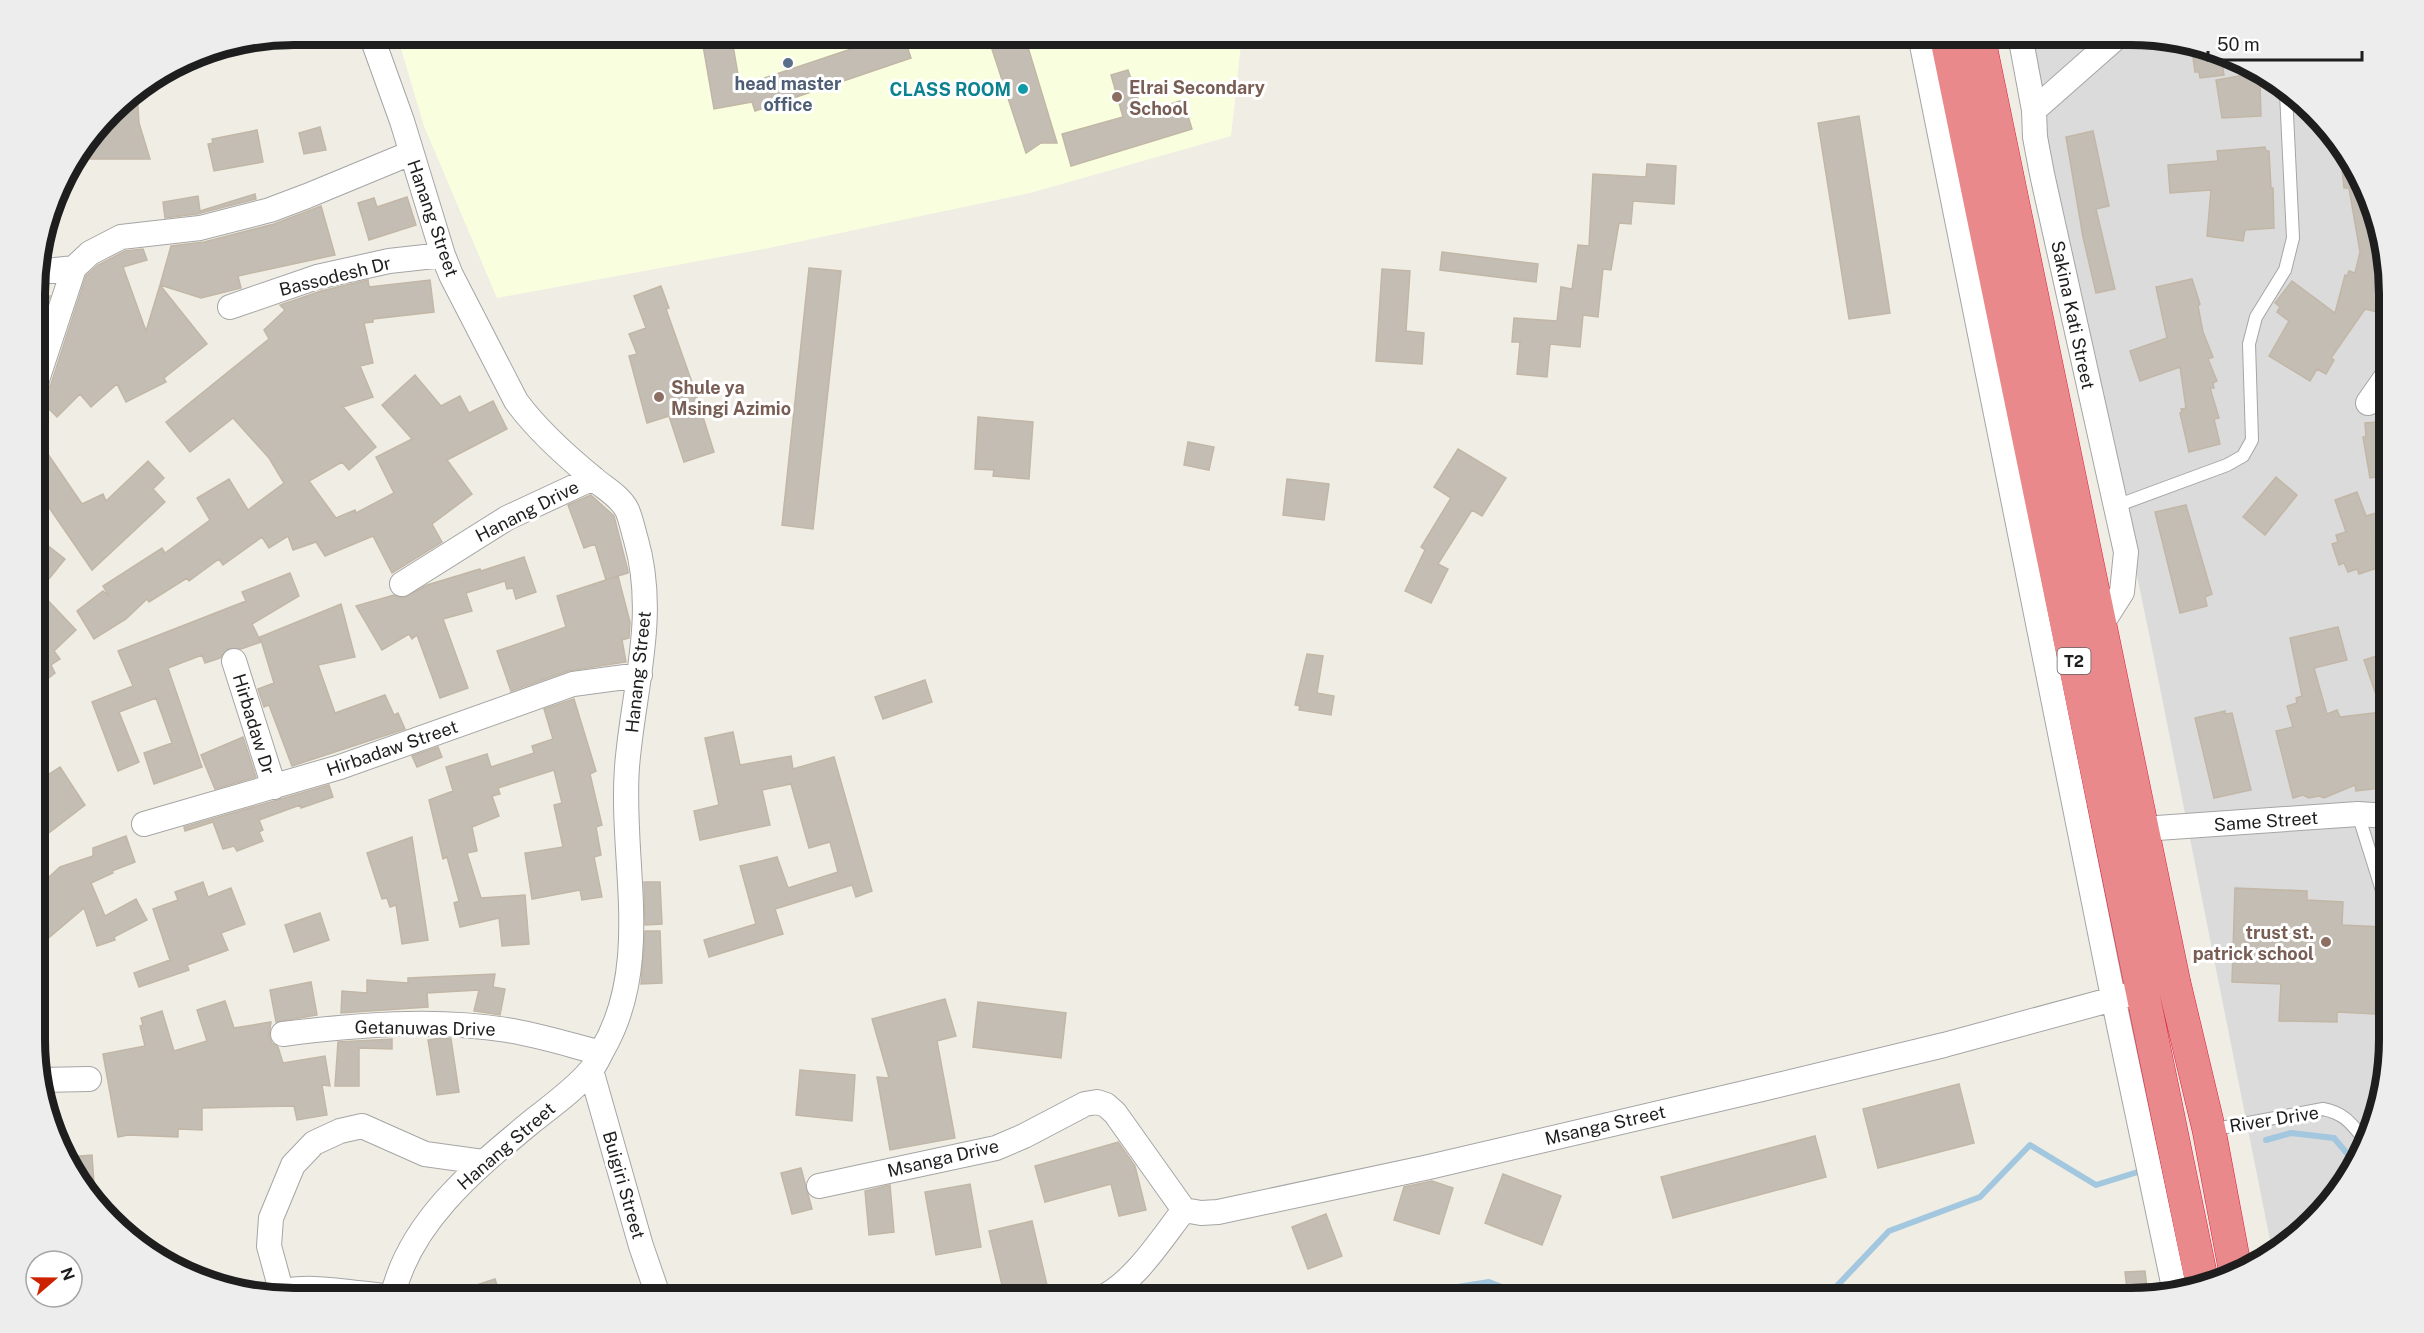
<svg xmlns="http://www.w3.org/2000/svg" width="2424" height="1333" font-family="'Public Sans',sans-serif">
<rect width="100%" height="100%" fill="#f0eee4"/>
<path fill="#dcdbdb" d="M 2025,35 L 2131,35 L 2198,43 L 2260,69 L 2346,150 L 2376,211 L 2389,276 L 2389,1056 L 2355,1169 L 2273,1255 L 2153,653 Z"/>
<path fill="#f9ffde" d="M 397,35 L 1242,35 L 1231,136 L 1030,193 L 769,248 L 497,298 L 424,126 Z"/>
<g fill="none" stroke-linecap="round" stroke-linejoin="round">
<path stroke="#a3c7df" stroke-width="6" d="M 2266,1140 L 2291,1133 L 2334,1138 L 2356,1164
M 1388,1298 L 1489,1282 L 1529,1298
M 1727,1298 L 1834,1289 L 1889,1231 L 1980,1197 L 2030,1145 L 2096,1185 L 2141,1171"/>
</g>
<path fill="#c4bdb3" stroke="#c2b7a6" stroke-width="1.5" d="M 701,34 L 731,34 L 740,86 L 875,41 L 872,34 L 903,34 L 911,58 L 755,111 L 752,102 L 714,109 Z
M 987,34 L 1024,34 L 1057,143 L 1041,143 L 1026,153 Z
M 2191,42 L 2221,53 L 2224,75 L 2200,78 L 2199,72 L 2195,72 Z
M 1128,70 L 1143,113 L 1183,100 L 1192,129 L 1071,166 L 1062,134 L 1123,117 L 1111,75 Z
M 2255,73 L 2257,84 L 2260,84 L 2261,116 L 2222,118 L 2216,80 Z
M 137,90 L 139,123 L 150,159 L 76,159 L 123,99 Z
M 1859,116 L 1890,313 L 1849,319 L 1818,123 Z
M 320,127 L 326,150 L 304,154 L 299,133 Z
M 257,130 L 263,162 L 214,171 L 208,144 L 213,143 L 212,139 Z
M 2093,131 L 2109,206 L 2096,209 L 2115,289 L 2096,293 L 2083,237 L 2066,137 Z
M 2339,143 L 2346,150 L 2376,211 L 2389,276 L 2389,294 L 2382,313 L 2365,309 L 2331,358 L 2334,360 L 2326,374 L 2317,369 L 2310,381 L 2269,356 L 2289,321 L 2277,312 L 2280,307 L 2275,303 L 2292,281 L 2335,313 L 2345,275 L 2347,276 L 2349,271 L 2355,273 L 2360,252 L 2349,188 L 2344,188 Z
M 2265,147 L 2266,151 L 2269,151 L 2271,188 L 2273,188 L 2274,228 L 2245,230 L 2243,241 L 2207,236 L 2211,190 L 2170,193 L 2168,165 L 2218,161 L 2217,151 Z
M 1647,164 L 1676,166 L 1674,204 L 1633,201 L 1631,224 L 1619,223 L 1611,270 L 1603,269 L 1598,317 L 1583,315 L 1580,347 L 1550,344 L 1547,377 L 1517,374 L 1520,342 L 1512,342 L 1514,318 L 1557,321 L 1561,287 L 1572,289 L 1578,245 L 1589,246 L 1593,174 L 1646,177 Z
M 255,194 L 256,199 L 197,214 L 165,218 L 163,202 L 198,196 L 200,211 Z
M 407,197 L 416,225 L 369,240 L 358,203 L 374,198 L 377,207 Z
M 321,206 L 335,255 L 238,276 L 241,288 L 201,298 L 160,285 L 171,246 L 204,242 L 274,224 Z
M 143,249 L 147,260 L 123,267 L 146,331 L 160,285 L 207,344 L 164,378 L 166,382 L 126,402 L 117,384 L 91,407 L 80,394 L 57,417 L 37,397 L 37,394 L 46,391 L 51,384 L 86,276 L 98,265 L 125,251 Z
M 1442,252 L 1538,264 L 1536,282 L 1440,270 Z
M 809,268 L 841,271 L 813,529 L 782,525 Z
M 1382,269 L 1410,271 L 1406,331 L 1424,333 L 1422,364 L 1376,361 Z
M 2192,279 L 2200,304 L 2198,306 L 2203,332 L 2213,357 L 2208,359 L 2217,381 L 2213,383 L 2214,388 L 2210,388 L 2219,418 L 2214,419 L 2220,444 L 2189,452 L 2180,413 L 2182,412 L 2181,409 L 2186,408 L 2180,367 L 2140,381 L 2130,351 L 2167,338 L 2156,287 Z
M 368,280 L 369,287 L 430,280 L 434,312 L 373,319 L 373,322 L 364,323 L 373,363 L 360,366 L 373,397 L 343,407 L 376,447 L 349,470 L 342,462 L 309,481 L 336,518 L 355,510 L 356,513 L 394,493 L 376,457 L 412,439 L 382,405 L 415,375 L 441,406 L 460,396 L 469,413 L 493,401 L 507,429 L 447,460 L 472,494 L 432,524 L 442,542 L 392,573 L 373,536 L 325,556 L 316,542 L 293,550 L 288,536 L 269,548 L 262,537 L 223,565 L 219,559 L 189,581 L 187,578 L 149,602 L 147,599 L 126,619 L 94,639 L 77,611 L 103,591 L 109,596 L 103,586 L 162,548 L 165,553 L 210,520 L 197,498 L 229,479 L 248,510 L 284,483 L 269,458 L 233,418 L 190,452 L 166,422 L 269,339 L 264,330 L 285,310 L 280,305 L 321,291 Z
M 661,286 L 669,308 L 666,309 L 694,388 L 714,452 L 684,462 L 669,416 L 647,423 L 629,356 L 637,354 L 629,334 L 646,328 L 634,296 Z
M 37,296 L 50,296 L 40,325 L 37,325 Z
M 978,417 L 1033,422 L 1029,479 L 993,476 L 994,470 L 975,469 Z
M 2389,421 L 2389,475 L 2370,478 L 2363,437 L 2366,437 L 2365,423 Z
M 37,438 L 82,504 L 103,494 L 106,501 L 148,461 L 164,478 L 153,489 L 165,502 L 92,570 L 37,490 Z
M 1188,442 L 1214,447 L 1209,470 L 1184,465 Z
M 1458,449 L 1506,478 L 1482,516 L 1472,510 L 1438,564 L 1448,569 L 1431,603 L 1405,591 L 1425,550 L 1421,547 L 1451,498 L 1434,487 Z
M 2276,477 L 2297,495 L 2265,535 L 2243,517 Z
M 1287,479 L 1329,484 L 1324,520 L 1283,515 Z
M 2357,492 L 2366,516 L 2389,509 L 2389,538 L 2375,543 L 2383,566 L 2359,574 L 2357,569 L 2348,572 L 2344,563 L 2339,565 L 2332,544 L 2338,542 L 2336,535 L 2346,532 L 2335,500 Z
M 591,495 L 614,516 L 628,571 L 628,573 L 618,576 L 630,622 L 629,638 L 622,640 L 626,662 L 568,671 L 511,691 L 497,651 L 566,627 L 557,596 L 618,576 L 606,580 L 595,544 L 584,548 L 568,505 Z
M 2186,505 L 2212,594 L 2205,597 L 2207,606 L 2180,613 L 2155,512 Z
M 37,537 L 65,559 L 39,591 L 76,630 L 54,651 L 60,659 L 51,665 L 55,673 L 37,687 Z
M 524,557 L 536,592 L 516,599 L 513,588 L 507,589 L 505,581 L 466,593 L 472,611 L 443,619 L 468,688 L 440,698 L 417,635 L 412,639 L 409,634 L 382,650 L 356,606 L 394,595 L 403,598 L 427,585 L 480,569 L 481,571 Z
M 290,573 L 299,596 L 252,624 L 261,642 L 241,649 L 229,648 L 220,658 L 205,663 L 202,655 L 168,668 L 202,767 L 154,784 L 144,753 L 172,743 L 156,698 L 119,712 L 139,762 L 118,771 L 92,702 L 133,686 L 118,651 L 246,601 L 242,592 Z
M 341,604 L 355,657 L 318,665 L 335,713 L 385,695 L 394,715 L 398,713 L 405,729 L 292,766 L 269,705 L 264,707 L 258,689 L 274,683 L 260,637 Z
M 2338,627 L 2347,660 L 2314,668 L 2327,714 L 2337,710 L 2340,717 L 2382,712 L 2364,660 L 2389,652 L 2389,787 L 2356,791 L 2355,785 L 2324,798 L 2319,796 L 2309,798 L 2303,795 L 2293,798 L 2276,731 L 2293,727 L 2287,706 L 2297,703 L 2296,698 L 2302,696 L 2290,638 Z
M 1307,654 L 1323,656 L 1317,693 L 1334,696 L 1331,715 L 1299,710 L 1300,706 L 1295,705 Z
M 925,680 L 932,702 L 883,719 L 875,697 Z
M 574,699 L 596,771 L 590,774 L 602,825 L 596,827 L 601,855 L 594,857 L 602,897 L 582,900 L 580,890 L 532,899 L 525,853 L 563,847 L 554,805 L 562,803 L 554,770 L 498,788 L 500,794 L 492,796 L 499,816 L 472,827 L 477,851 L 467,853 L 481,898 L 525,895 L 529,944 L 502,946 L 499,918 L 460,927 L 454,903 L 459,901 L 447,857 L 443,859 L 429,800 L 453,791 L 446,767 L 487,754 L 491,767 L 534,753 L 532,746 L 553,739 L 544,709 Z
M 2225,711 L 2225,714 L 2232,713 L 2251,790 L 2214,798 L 2195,718 Z
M 733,732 L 740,765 L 791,756 L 793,769 L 834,757 L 872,891 L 856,897 L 852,885 L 775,909 L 783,934 L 709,957 L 704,940 L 756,924 L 740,866 L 777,857 L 788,888 L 838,872 L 830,842 L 809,848 L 791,784 L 762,790 L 770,825 L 700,840 L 694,811 L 719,805 L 705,738 Z
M 243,737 L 256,777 L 215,789 L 201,755 Z
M 438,747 L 442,757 L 417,767 L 412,756 Z
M 60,767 L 85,805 L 37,842 L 37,782 Z
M 329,785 L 333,797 L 301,808 L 300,805 L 259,820 L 263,830 L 259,832 L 263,841 L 237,851 L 234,846 L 223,849 L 213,822 L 185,831 L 184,827 Z
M 126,836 L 135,862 L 112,871 L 113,873 L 91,883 L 105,916 L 136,899 L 147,920 L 114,937 L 115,940 L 97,946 L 84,908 L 45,941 L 37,933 L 37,888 L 60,867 L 93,856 L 93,848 Z
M 412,837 L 428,940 L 402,944 L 396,905 L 390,907 L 387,898 L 382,899 L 367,853 Z
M 203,882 L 208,897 L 231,888 L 245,924 L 221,933 L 228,950 L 187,965 L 189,970 L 139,987 L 134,973 L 170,960 L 153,909 L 178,900 L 175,892 Z
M 644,882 L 660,882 L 662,924 L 645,925 Z
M 2235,888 L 2307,891 L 2307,900 L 2343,902 L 2342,925 L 2384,927 L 2381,977 L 2376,976 L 2375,1014 L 2337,1012 L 2337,1022 L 2279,1021 L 2281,984 L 2232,982 Z
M 320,913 L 329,940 L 294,952 L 285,925 Z
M 645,931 L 660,931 L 662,983 L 641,984 Z
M 495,974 L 493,987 L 505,989 L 500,1015 L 474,1011 L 479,990 L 427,993 L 428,1007 L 341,1013 L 342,991 L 367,993 L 367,980 L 408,983 L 408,978 Z
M 311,982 L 317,1015 L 276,1022 L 270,990 Z
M 945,999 L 956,1036 L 937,1041 L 955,1138 L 890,1150 L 877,1077 L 889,1078 L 872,1019 Z
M 225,1001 L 234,1028 L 271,1022 L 269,1036 L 272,1043 L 278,1047 L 283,1063 L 325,1056 L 330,1086 L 322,1085 L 327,1115 L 297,1120 L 294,1106 L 202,1108 L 202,1130 L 178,1129 L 178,1137 L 128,1135 L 118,1137 L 103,1054 L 145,1046 L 140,1026 L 143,1025 L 141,1018 L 162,1011 L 174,1051 L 207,1041 L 197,1010 Z
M 978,1002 L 1066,1013 L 1061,1058 L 973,1047 Z
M 440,1038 L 451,1039 L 459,1092 L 437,1095 L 428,1040 Z
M 392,1039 L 392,1049 L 359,1048 L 359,1086 L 335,1086 L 338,1042 Z
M 800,1070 L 855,1075 L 852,1121 L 796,1115 Z
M 1959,1084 L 1974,1143 L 1878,1168 L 1863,1109 Z
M 1815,1136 L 1826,1177 L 1673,1218 L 1661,1177 Z
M 1118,1142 L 1135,1166 L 1146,1210 L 1119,1216 L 1111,1184 L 1045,1202 L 1035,1166 Z
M 92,1155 L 95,1199 L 78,1184 L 68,1157 Z
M 801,1168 L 812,1209 L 792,1214 L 781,1173 Z
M 1503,1174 L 1561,1196 L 1542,1245 L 1485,1223 Z
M 1432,1181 L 1453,1188 L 1439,1234 L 1394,1220 L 1404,1187 Z
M 970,1184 L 981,1247 L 936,1255 L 925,1192 Z
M 890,1185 L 894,1232 L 869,1235 L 865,1191 Z
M 1326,1214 L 1342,1256 L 1308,1269 L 1292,1227 Z
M 1032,1221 L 1050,1298 L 1005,1298 L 989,1231 Z
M 2145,1271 L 2148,1297 L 2128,1298 L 2125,1272 Z
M 495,1279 L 501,1298 L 447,1298 L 446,1295 Z"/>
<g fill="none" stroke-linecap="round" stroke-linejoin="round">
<defs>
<path id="lane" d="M 2116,506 L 2227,465 L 2243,456 L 2252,440 L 2249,344 L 2256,317 L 2285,270 L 2293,238 L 2286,93
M 2358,814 L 2389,913
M 2210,1130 L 2323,1109 C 2344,1113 2351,1123 2364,1139"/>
<path id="street" d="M 371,35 L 402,121 L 443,255 L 451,275 L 516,401 C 537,430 565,455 593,478 C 604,488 620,496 627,510 C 631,519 633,530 636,540 C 658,616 633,690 627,767 C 620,860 653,962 603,1049 C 599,1056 596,1065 590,1071 C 575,1089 554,1104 535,1119 C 477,1167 409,1221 392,1298
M 1920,35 L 2113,997 L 2175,1292
M 2020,35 L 2034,110
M 37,272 L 74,268
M 230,307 L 317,277 L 389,261 L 443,255
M 37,380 L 74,268 L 90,253 L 121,237 L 200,228 L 270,210 L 307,196 L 411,153
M 2368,403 L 2389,373
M 402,584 L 507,518 L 593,478
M 2101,625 L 2122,592 L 2126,552 L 2042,174 L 2035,137 L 2034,110 L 2119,35
M 234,661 L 274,787
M 144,824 L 340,767 L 573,684 L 640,675
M 2143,829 L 2358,814 L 2389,816
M 283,1034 C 356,1025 434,1018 507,1030 C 539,1035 570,1045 601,1053
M 591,1070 L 641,1246 L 659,1298
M 40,1080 L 89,1079
M 819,1186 L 996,1148 L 1024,1136 L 1085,1104 L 1097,1102 L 1106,1105 L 1115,1113 L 1184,1210
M 1184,1210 L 1201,1213 L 1218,1212 L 1429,1167 L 1766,1088 L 1944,1045 L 2128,995
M 281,1290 L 269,1246 L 271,1218 L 293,1165 L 314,1143 L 340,1131 L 362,1126 L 425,1154 L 483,1162
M 265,1295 C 305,1282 351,1293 392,1297
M 1101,1298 C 1134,1283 1162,1238 1184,1210"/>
<path id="highway" d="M 1946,35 L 2203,1287
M 1978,35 L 2174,983 L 2209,1130 L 2236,1274"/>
</defs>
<use href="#lane" stroke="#a5a5a5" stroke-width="14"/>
<use href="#street" stroke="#a5a5a5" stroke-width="26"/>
<use href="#highway" stroke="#e01e40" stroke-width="34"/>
<use href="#lane" stroke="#fff" stroke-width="12"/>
<use href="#street" stroke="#fff" stroke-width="24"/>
<use href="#highway" stroke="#e9898b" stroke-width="33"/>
</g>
<circle fill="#5c6f8a" stroke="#fff" stroke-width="2" cx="788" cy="63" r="6"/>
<circle fill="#0f9aa8" stroke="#fff" stroke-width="2" cx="1023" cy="89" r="6"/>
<g fill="#8d6e63" stroke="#fff" stroke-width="2">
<circle cx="1117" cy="97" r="6"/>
<circle cx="659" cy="397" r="6"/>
<circle cx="2326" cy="942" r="6"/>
</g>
<g text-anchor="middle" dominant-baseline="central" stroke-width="6" stroke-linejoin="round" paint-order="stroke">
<rect fill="#fff" stroke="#626262" stroke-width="1.5" x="2057.5" y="648" width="33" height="26" rx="4.5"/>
<g font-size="16" font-weight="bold" fill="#1e1e1e">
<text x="2074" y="661">T2</text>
</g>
<g font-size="18" font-weight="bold" fill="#4e5e75" stroke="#fff">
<text x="788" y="83">head master<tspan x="788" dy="21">office</tspan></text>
</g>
<g font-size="18" font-weight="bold" fill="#785e54" stroke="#fff" text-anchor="start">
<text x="1129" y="87">Elrai Secondary<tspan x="1129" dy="21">School</tspan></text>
<text x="671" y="387">Shule ya<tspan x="671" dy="21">Msingi Azimio</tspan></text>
<text x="2314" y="932" text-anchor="end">trust st.<tspan x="2314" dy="21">patrick school</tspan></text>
</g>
<g font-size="18" font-weight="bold" fill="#0d838f" stroke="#fff" text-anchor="end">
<text x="1011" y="89">CLASS ROOM</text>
</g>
<g font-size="18" fill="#1e1e1e" stroke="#fff">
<text transform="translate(433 218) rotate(71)">Hanang Street</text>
<text transform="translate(335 276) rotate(-14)">Bassodesh Dr</text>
<text transform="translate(2073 315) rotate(78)">Sakina Kati Street</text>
<text transform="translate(527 511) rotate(-27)">Hanang Drive</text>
<text transform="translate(638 672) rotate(-84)">Hanang Street</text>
<text transform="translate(254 724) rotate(73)">Hirbadaw Dr</text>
<text transform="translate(392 748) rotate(-19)">Hirbadaw Street</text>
<text transform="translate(2266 821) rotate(-4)">Same Street</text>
<text transform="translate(425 1028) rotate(1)">Getanuwas Drive</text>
<text transform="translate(2274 1119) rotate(-9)">River Drive</text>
<text transform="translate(1605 1125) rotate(-13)">Msanga Street</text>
<text transform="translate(506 1146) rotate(-41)">Hanang Street</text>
<text transform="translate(943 1158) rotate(-13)">Msanga Drive</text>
<text transform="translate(624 1185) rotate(74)">Buigiri Street</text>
</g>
</g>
<path d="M0 0H2424V1333H0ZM294 45H2130A249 249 0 0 1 2379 294V1039A249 249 0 0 1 2130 1288H294A249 249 0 0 1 45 1039V294A249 249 0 0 1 294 45Z" fill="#ededed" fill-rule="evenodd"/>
<path fill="none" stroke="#1e1e1e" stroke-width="8" d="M294 45H2130A249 249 0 0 1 2379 294V1039A249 249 0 0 1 2130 1288H294A249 249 0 0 1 45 1039V294A249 249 0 0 1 294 45Z"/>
<g transform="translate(54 1279) rotate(70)"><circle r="28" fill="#ffffff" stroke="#a5a5a5" stroke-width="1.5"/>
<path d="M0-4.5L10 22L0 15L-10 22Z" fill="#cd2200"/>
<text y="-9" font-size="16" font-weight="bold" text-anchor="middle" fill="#1e1e1e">N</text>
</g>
<path d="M2208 51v9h154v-9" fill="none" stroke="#1e1e1e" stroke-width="3"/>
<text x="2217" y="51" font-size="18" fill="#1e1e1e" stroke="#ffffff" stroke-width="4.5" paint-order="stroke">50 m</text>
</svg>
